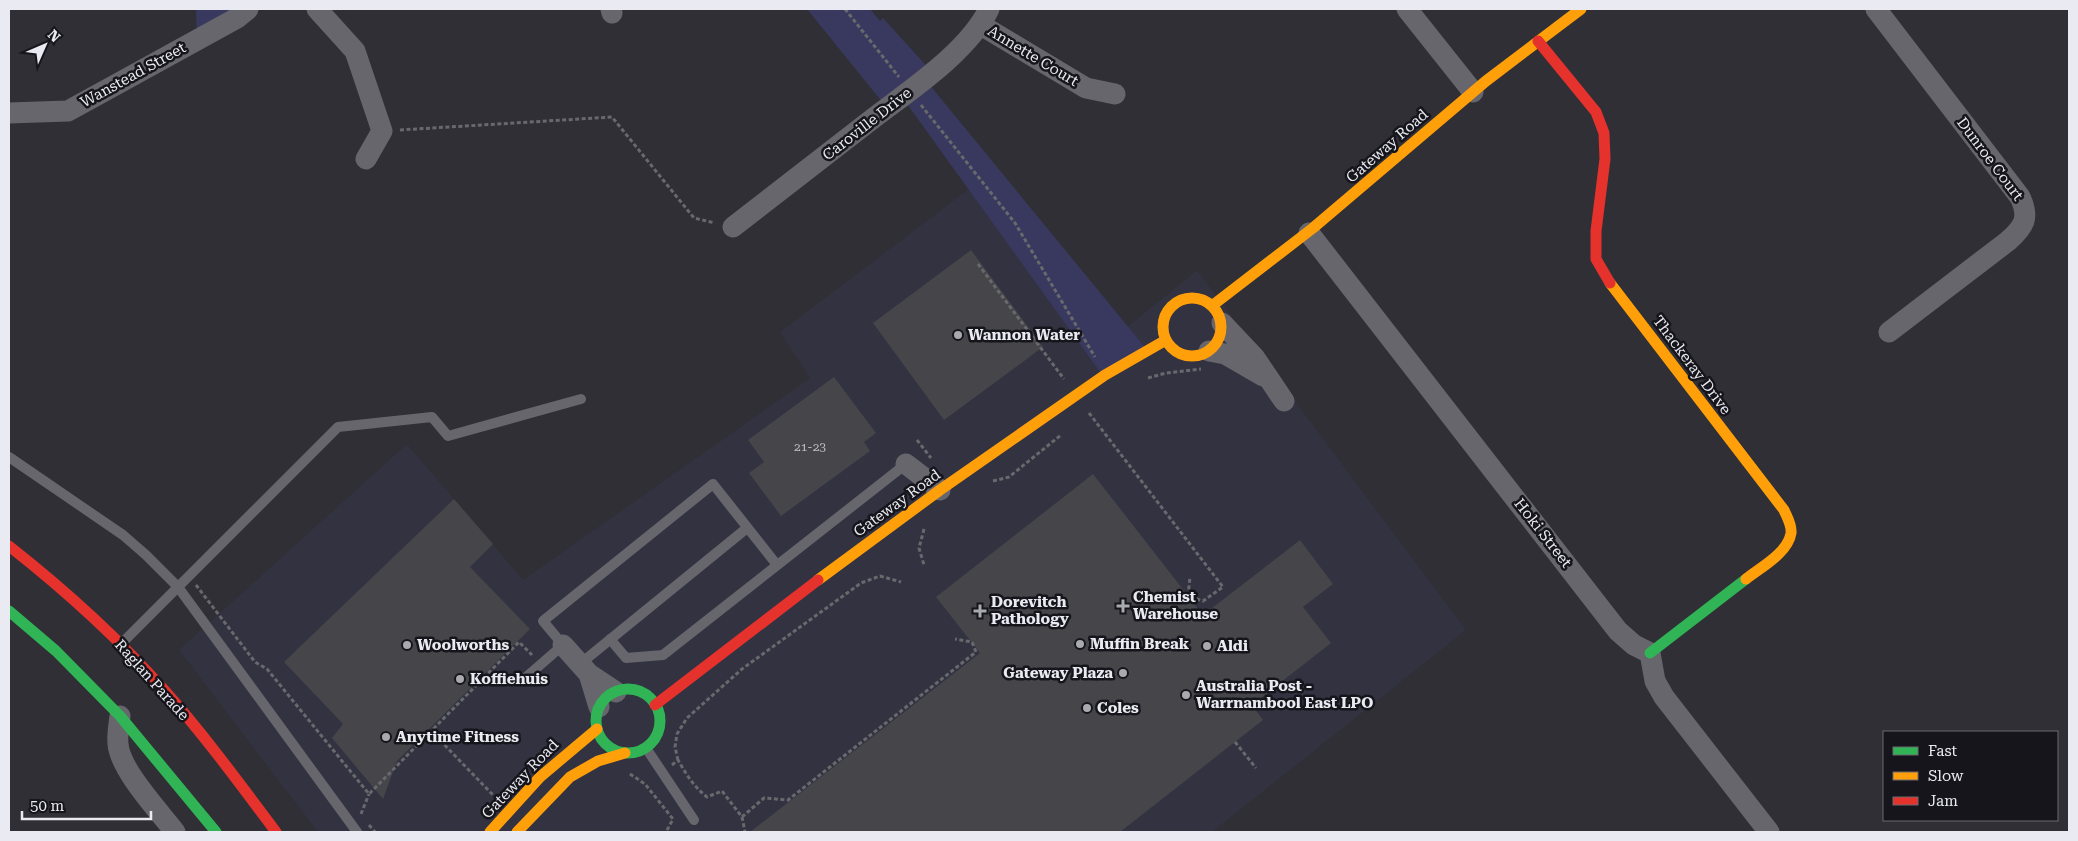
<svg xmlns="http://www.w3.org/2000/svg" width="2078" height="841" font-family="'Roboto Serif',serif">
<rect width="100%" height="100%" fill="#2f2f35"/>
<path fill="#323241" d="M 970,188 L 1099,350 L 1197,270 L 1466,630 L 1212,832 L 318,832 L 179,650 L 407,444 L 523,580 L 810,378 L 780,332 Z"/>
<path fill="#39395f" d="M 196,9 L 248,9 L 197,40 Z
M 807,9 L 870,9 L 880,21 L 883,18 L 932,72 L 925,78 L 933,89 L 1148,351 L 1103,376 L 902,97 L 887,108 Z"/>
<path fill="#45454a" d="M 971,250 L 1043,347 L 944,420 L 873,323 Z
M 834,377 L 876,433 L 864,442 L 870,451 L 781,516 L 749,473 L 764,462 L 748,440 Z
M 1093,474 L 1203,615 L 1300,540 L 1333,584 L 1303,607 L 1331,643 L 1252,705 L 1263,720 L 1120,832 L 750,832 L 980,653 L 936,597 Z
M 454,499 L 493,544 L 470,567 L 530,629 L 397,761 L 383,799 L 332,738 L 343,724 L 284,662 Z"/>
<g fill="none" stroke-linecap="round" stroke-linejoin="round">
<path stroke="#68696d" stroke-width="3" stroke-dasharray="4 2.5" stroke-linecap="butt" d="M 845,9 L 899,77
M 921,105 L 1015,223 L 1095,357
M 400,130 L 612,117 L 694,218 L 715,223
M 978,264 L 1064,379
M 1148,378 L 1166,373 L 1201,369
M 1089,413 L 1223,587 L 1203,601 L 1188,596 L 1190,577
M 917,440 L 931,458
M 993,481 L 1009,477 L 1061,435
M 924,529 L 919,548 L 924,565
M 196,585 L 255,662 L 267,669 L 369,794 L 519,642 L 532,655
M 431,731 L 493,795
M 1235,742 L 1256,768
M 678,760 L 675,747 L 677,734 L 687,718 L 742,669 L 861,583 L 880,576 L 901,582
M 672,765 L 678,760 C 686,774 694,787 707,797 L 722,791 L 742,817 L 745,832
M 630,774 L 645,784 L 673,819 L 666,832
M 361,814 L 369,794
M 742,817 L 764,798 L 788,800 L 976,652 L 972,642 L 955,639
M 369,825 L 375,832"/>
<path stroke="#66666c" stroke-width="10" d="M 9,457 L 123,535 L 146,555 L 178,587 L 357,832
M 610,639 L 626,658 L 663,655 L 906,464
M 121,644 L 338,427 L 432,417 L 448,436 L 581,399
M 580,664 L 747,528
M 524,679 L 563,645 L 543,621 L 713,484 L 777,565
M 646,748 L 694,820"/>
<path stroke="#66666c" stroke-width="21" d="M 317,9 L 355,51 L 382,131 L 366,159
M 611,9 L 612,13
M 1407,9 L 1473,92
M 1876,9 L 2020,197 C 2030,218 2024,227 2008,241 L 1889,332
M 981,25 L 1086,88 L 1115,94
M 9,113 L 68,111 L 237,18 L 248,9
M 733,227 C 779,191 825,156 871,120 C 910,90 967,53 989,9
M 1309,233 L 1618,631 L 1634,645 L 1650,653 L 1655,681 L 1664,697 L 1769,832
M 1222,323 L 1255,358 L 1284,401
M 1209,351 L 1225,354 L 1263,376
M 906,464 L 940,490
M 563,645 L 589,674 L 616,692
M 589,674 L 599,707
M 120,716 C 119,725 117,735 118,744 C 120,770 159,811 175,832"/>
<path stroke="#30b455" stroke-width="11" d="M 9,611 L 56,651 L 120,716 L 216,832
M 1650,653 L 1746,579
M596 721a32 32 0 1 1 64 0a32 32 0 1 1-64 0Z"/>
<path stroke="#ff9f0a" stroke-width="11" d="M 1610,283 L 1784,510 C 1787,517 1792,525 1791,533 C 1788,553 1761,567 1746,579
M1163 327a29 29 0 1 1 58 0a29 29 0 1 1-58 0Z
M 1213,305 L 1313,228 L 1486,81 L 1581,9
M 818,580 L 940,490 L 1105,375 L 1166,340
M 490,832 L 540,777 L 597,729
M 517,832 L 570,777 L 598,761 L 625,753"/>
<path stroke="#e5322d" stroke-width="11" d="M 1538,41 L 1596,112 L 1604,133 L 1605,159 L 1596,231 L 1596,259 L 1610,283
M 9,546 C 65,590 118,638 165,691 C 205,736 240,784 276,832
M 655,705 L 818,580"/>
</g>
<g fill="#a9a9b0" stroke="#15151b" stroke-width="2">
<circle cx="958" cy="335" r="5"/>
<path d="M1120.5 598.5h5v5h5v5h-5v5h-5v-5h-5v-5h5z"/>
<path d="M977.5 603.5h5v5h5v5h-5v5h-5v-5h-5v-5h5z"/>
<circle cx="1080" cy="644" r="5"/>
<circle cx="407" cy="645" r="5"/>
<circle cx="1207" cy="646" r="5"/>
<circle cx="1123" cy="673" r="5"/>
<circle cx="460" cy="679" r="5"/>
<circle cx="1186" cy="695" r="5"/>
<circle cx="1087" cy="708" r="5"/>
<circle cx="386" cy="737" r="5"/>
</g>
<g text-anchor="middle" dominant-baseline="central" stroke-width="5" stroke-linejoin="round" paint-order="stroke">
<g font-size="12" fill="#c1c2c8">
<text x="810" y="447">21-23</text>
</g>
<g font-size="15" fill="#eaebf2" stroke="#15151b">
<text transform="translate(1033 56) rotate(31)">Annette Court</text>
<text transform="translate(133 75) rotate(-29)">Wanstead Street</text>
<text transform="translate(867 124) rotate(-38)">Caroville Drive</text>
<text transform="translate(1387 146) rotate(-41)">Gateway Road</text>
<text transform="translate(1990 159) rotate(53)">Dunroe Court</text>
<text transform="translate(1692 365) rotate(53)">Thackeray Drive</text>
<text transform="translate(897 503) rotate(-36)">Gateway Road</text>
<text transform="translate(1543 533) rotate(52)">Hoki Street</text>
<text transform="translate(152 680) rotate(48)">Raglan Parade</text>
<text transform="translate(520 779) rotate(-46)">Gateway Road</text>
</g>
<g font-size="15" font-weight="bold" fill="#eaebf2" stroke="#15151b" text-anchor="start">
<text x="968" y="335">Wannon Water</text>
<text x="1133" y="597">Chemist<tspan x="1133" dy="17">Warehouse</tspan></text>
<text x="991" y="602">Dorevitch<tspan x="991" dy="17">Pathology</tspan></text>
<text x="1090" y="644">Muffin Break</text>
<text x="417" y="645">Woolworths</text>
<text x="1217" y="646">Aldi</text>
<text x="1113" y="673" text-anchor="end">Gateway Plaza</text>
<text x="470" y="679">Koffiehuis</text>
<text x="1196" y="686">Australia Post -<tspan x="1196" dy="17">Warrnambool East LPO</tspan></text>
<text x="1097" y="708">Coles</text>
<text x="396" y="737">Anytime Fitness</text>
</g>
</g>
<rect width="2078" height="841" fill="none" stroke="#eaebf2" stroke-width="20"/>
<rect x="1883" y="731" width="175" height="90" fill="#15151b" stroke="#6a6b71"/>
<rect x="1893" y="747" width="25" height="8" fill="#30b455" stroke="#6a6b71"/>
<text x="1928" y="756" font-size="15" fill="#eaebf2">Fast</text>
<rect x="1893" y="772" width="25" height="8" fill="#ff9f0a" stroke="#6a6b71"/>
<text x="1928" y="781" font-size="15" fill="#eaebf2">Slow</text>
<rect x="1893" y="797" width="25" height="8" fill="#e5322d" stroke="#6a6b71"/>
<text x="1928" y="806" font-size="15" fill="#eaebf2">Jam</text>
<g transform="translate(45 45) rotate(45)" stroke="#15151b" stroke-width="4" paint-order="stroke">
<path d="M0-4L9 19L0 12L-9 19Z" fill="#eaebf2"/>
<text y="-8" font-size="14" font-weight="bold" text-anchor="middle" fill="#eaebf2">N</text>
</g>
<path d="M22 811v8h129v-8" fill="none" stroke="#eaebf2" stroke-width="2.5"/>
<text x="30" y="811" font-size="15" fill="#eaebf2" stroke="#15151b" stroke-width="4" paint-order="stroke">50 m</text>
</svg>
